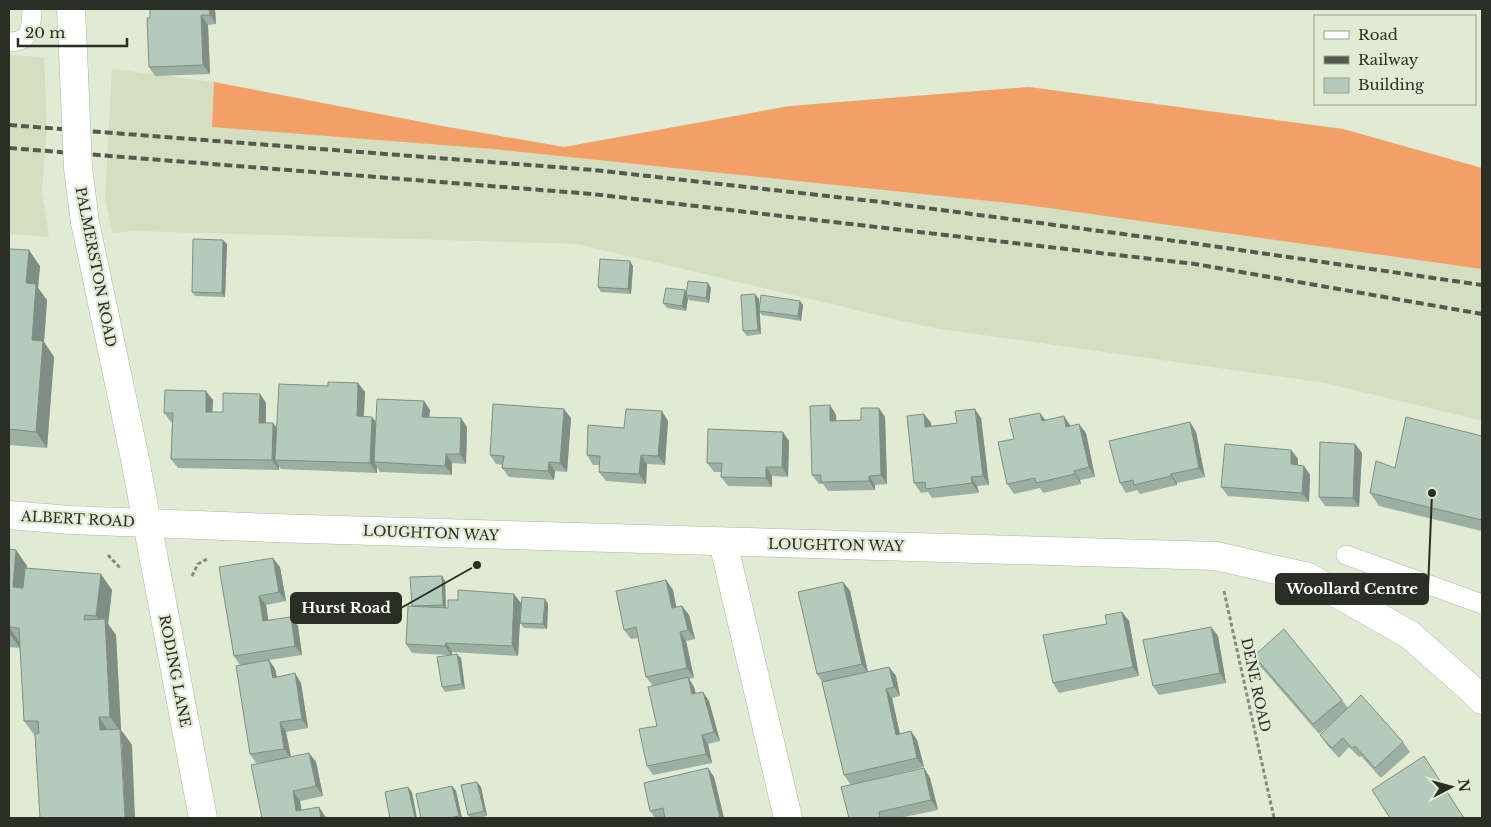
<svg xmlns="http://www.w3.org/2000/svg" width="1491" height="827" font-family="'Libre Baskerville',serif">
<rect width="100%" height="100%" fill="#e1ead3"/>
<path fill="#d4dfc1" d="M 9,55 L 44,57 L 47,130 L 42,191 L 49,237 L 9,234 Z
M 112,69 L 214,82 L 442,126 L 564,147 L 790,106 L 1029,87 L 1343,129 L 1482,168 L 1482,421 L 1326,383 L 933,328 L 577,244 L 133,231 L 112,233 L 105,197 Z"/>
<path fill="#f2a067" d="M 214,82 L 442,126 L 564,147 L 790,106 L 1029,87 L 1343,129 L 1482,168 L 1482,269 L 1027,205 L 493,149 L 212,127 Z"/>
<g fill="none" stroke-linecap="round" stroke-linejoin="round">
<defs>
<path id="lane" d="M 9,42 C 32,42 31,27 32,9
M 1346,555 L 1482,604"/>
<path id="street" d="M 723,542 L 788,818"/>
<path id="secondary" d="M 71,9 L 74,74
M 85,222 L 134,454 L 203,818
M 9,515 L 70,520 L 273,528 L 1216,556 L 1308,577 L 1410,635 L 1471,689 L 1482,700"/>
</defs>
<use href="#lane" stroke="#aeb6a0" stroke-width="20"/>
<use href="#street" stroke="#aeb6a0" stroke-width="29"/>
<use href="#secondary" stroke="#aeb6a0" stroke-width="29"/>
<path stroke="#858b7b" stroke-width="3" stroke-dasharray="4 2.5" stroke-linecap="butt" d="M 108,555 L 121,569
M 192,576 L 198,564 L 207,559
M 1224,591 L 1274,818"/>
<use href="#lane" stroke="#fff" stroke-width="19"/>
<use href="#street" stroke="#fff" stroke-width="28"/>
<use href="#secondary" stroke="#fff" stroke-width="28"/>
<path stroke="#565a4e" stroke-width="4" stroke-dasharray="8 4" stroke-linecap="butt" d="M 9,125 L 594,170 L 881,202 L 1198,244 L 1482,285
M 9,148 L 592,194 L 1195,264 L 1482,314"/>
<defs>
<path id="secondary-bridge" d="M 74,74 L 78,168 L 85,222"/>
</defs>
<use href="#secondary-bridge" stroke="#aeb6a0" stroke-width="29" stroke-linecap="butt"/>
<use href="#secondary-bridge" stroke="#fff" stroke-width="28"/>
</g>
<path fill="#9bafa2" d="M 150,9 L 215,9 L 216,24 L 208,25 L 210,74 L 155,76 L 149,67 Z
M 227,244 L 225,297 L 195,296 L 192,292 Z
M 9,249 L 40,266 L 38,288 L 47,300 L 44,342 L 54,357 L 47,448 L 9,445 Z
M 633,266 L 631,294 L 601,292 L 598,287 Z
M 708,283 L 711,288 L 709,303 L 689,300 L 688,298 L 686,311 L 667,308 L 663,303 Z
M 759,299 L 759,308 L 800,301 L 803,305 L 801,321 L 762,315 L 759,312 L 761,334 L 747,336 L 743,331 Z
M 358,383 L 365,392 L 364,417 L 372,417 L 376,422 L 424,401 L 430,410 L 429,417 L 467,427 L 466,464 L 452,463 L 452,475 L 380,472 L 377,467 L 377,473 L 281,469 L 279,466 L 279,470 L 178,468 L 171,459 L 172,422 L 171,422 L 164,413 L 213,400 L 212,412 L 223,412 L 260,394 L 266,403 L 266,423 L 273,423 L 276,428 L 328,386 Z
M 830,405 L 836,415 L 836,421 L 861,420 L 879,408 L 885,417 L 887,484 L 875,485 L 875,490 L 828,491 L 823,484 L 819,484 L 812,475 Z
M 924,414 L 931,423 L 931,426 L 957,423 L 981,418 L 989,485 L 977,486 L 979,493 L 932,498 L 928,492 L 921,493 L 914,483 Z
M 571,418 L 567,472 L 555,471 L 554,480 L 509,477 L 502,468 L 503,465 L 496,464 L 490,455 Z
M 1046,420 L 1071,426 L 1086,433 L 1095,477 L 1080,480 L 1081,484 L 1043,493 L 1040,488 L 1014,494 L 1007,484 L 1014,439 Z
M 668,421 L 665,465 L 647,464 L 646,484 L 606,481 L 599,472 L 600,465 L 593,465 L 587,455 L 624,428 Z
M 1190,422 L 1196,432 L 1205,477 L 1177,483 L 1177,485 L 1140,494 L 1137,490 L 1126,493 L 1120,483 Z
M 783,432 L 789,441 L 788,477 L 772,476 L 772,487 L 728,486 L 721,477 L 721,472 L 714,472 L 707,463 Z
M 1482,436 L 1482,531 L 1379,506 L 1370,493 L 1395,468 Z
M 1355,444 L 1362,453 L 1359,507 L 1325,506 L 1319,497 Z
M 1291,450 L 1298,459 L 1298,465 L 1304,466 L 1310,475 L 1309,502 L 1228,496 L 1221,487 Z
M 9,549 L 16,550 L 27,566 L 27,568 L 112,590 L 108,624 L 116,635 L 121,730 L 132,745 L 35,736 L 24,721 L 20,643 L 20,648 L 9,647 Z
M 219,567 L 280,567 L 286,601 L 266,605 L 268,620 L 298,626 L 302,655 L 269,660 L 275,669 L 277,677 L 301,683 L 308,728 L 286,732 L 291,757 L 309,753 L 316,762 L 323,796 L 300,801 L 301,810 L 325,816 L 326,818 L 262,818 L 271,761 L 256,763 L 250,754 L 240,665 L 234,656 Z
M 442,576 L 445,581 L 446,608 L 521,603 L 518,656 L 452,652 L 452,654 L 461,658 L 465,689 L 445,692 L 442,687 L 447,655 L 412,653 L 406,644 L 412,606 Z
M 666,580 L 673,590 L 676,607 L 682,606 L 689,615 L 695,639 L 686,641 L 694,678 L 689,679 L 694,687 L 696,693 L 703,692 L 709,701 L 720,741 L 708,744 L 712,763 L 653,775 L 647,766 L 657,726 L 653,686 L 646,677 L 638,638 L 631,639 L 624,630 Z
M 843,582 L 850,591 L 868,672 L 889,667 L 896,676 L 900,696 L 892,698 L 900,734 L 911,731 L 917,740 L 924,767 L 851,785 L 844,775 L 822,682 L 817,674 Z
M 545,599 L 548,604 L 547,629 L 524,628 L 520,623 Z
M 1122,612 L 1129,621 L 1139,676 L 1059,693 L 1053,683 L 1107,624 Z
M 1211,627 L 1218,636 L 1226,683 L 1159,695 L 1153,686 Z
M 1254,656 L 1342,700 L 1348,708 L 1403,742 L 1410,752 L 1381,778 L 1361,756 L 1359,757 L 1349,747 L 1339,758 L 1327,745 L 1320,735 L 1336,720 L 1319,734 L 1260,666 Z
M 708,768 L 714,777 L 724,818 L 655,818 L 650,811 Z
M 924,768 L 930,778 L 938,810 L 900,818 L 849,818 Z
M 452,786 L 456,791 L 462,818 L 421,818 Z
M 481,787 L 487,816 L 478,818 L 470,818 L 468,815 Z"/>
<path fill="#7e8e84" d="M 209,9 L 215,9 L 216,24 L 210,15 Z
M 201,15 L 208,25 L 210,74 L 203,65 Z
M 223,240 L 227,244 L 225,297 L 222,293 Z
M 29,250 L 40,266 L 38,288 L 47,300 L 44,342 L 54,357 L 47,448 L 36,432 L 26,283 Z
M 630,261 L 633,266 L 631,294 L 628,289 Z
M 708,283 L 711,288 L 709,303 L 706,298 Z
M 685,290 L 688,295 L 686,295 L 688,298 L 686,311 L 682,306 Z
M 755,294 L 759,299 L 761,334 L 758,330 Z
M 800,301 L 803,305 L 801,321 L 798,316 Z
M 358,383 L 365,392 L 363,426 L 357,416 Z
M 206,391 L 213,400 L 212,421 L 206,412 Z
M 260,394 L 266,403 L 266,432 L 259,423 Z
M 424,401 L 430,410 L 428,426 L 422,417 Z
M 830,405 L 836,415 L 837,430 L 830,421 Z
M 879,408 L 885,417 L 887,484 L 881,475 Z
M 564,409 L 571,418 L 567,472 L 560,463 Z
M 975,409 L 981,418 L 989,485 L 983,476 Z
M 662,411 L 668,421 L 665,465 L 658,456 Z
M 1040,413 L 1047,422 L 1042,421 Z
M 924,414 L 931,423 L 932,436 L 925,427 Z
M 1064,416 L 1070,425 L 1073,436 L 1066,427 Z
M 372,417 L 379,426 L 374,462 L 377,467 L 377,473 L 370,463 Z
M 461,418 L 467,427 L 466,464 L 460,454 Z
M 1190,422 L 1196,432 L 1205,477 L 1199,468 Z
M 273,423 L 280,432 L 275,460 L 279,466 L 279,470 L 272,460 Z
M 1079,424 L 1086,433 L 1095,477 L 1089,467 Z
M 783,432 L 789,441 L 788,477 L 782,467 Z
M 1355,444 L 1362,453 L 1359,507 L 1353,498 Z
M 1291,450 L 1298,459 L 1297,474 L 1291,464 Z
M 446,454 L 452,463 L 452,475 L 445,466 Z
M 641,455 L 647,464 L 646,484 L 639,474 Z
M 549,462 L 555,471 L 554,480 L 548,471 Z
M 1304,466 L 1310,475 L 1309,502 L 1302,493 Z
M 766,467 L 772,476 L 772,487 L 766,478 Z
M 1074,471 L 1080,480 L 1081,484 L 1075,474 Z
M 1171,474 L 1177,483 L 1177,485 L 1171,476 Z
M 869,476 L 875,485 L 875,490 L 869,481 Z
M 971,477 L 977,486 L 979,493 L 972,483 Z
M 16,550 L 27,566 L 24,603 L 13,587 Z
M 273,558 L 280,567 L 286,601 L 279,592 Z
M 101,574 L 112,590 L 108,624 L 116,635 L 121,730 L 132,745 L 135,818 L 125,818 L 121,732 L 110,717 L 105,629 L 96,616 Z
M 442,576 L 445,581 L 446,610 L 443,605 Z
M 666,580 L 673,590 L 678,617 L 672,608 Z
M 843,582 L 850,591 L 868,673 L 862,664 Z
M 514,594 L 521,603 L 518,656 L 512,646 Z
M 259,596 L 266,605 L 270,631 L 263,621 Z
M 545,599 L 548,604 L 547,629 L 543,624 Z
M 682,606 L 689,615 L 695,639 L 688,630 Z
M 1122,612 L 1129,621 L 1139,676 L 1133,667 Z
M 291,617 L 298,626 L 302,655 L 295,646 Z
M 9,627 L 20,643 L 20,648 L 9,633 Z
M 1211,627 L 1218,636 L 1226,683 L 1220,673 Z
M 680,632 L 686,641 L 694,678 L 687,668 Z
M 446,643 L 452,652 L 452,656 L 445,646 Z
M 457,654 L 461,658 L 465,689 L 462,684 Z
M 269,660 L 275,669 L 279,687 L 273,678 Z
M 889,667 L 896,676 L 900,696 L 894,687 Z
M 295,673 L 301,683 L 308,728 L 302,719 Z
M 688,677 L 694,687 L 698,704 L 692,694 Z
M 886,689 L 892,698 L 902,744 L 896,735 Z
M 703,692 L 709,701 L 720,741 L 714,732 Z
M 99,717 L 110,733 L 100,730 Z
M 280,722 L 286,732 L 291,758 L 284,749 Z
M 911,731 L 917,740 L 924,767 L 917,758 Z
M 702,735 L 708,744 L 712,763 L 706,754 Z
M 309,753 L 316,762 L 323,796 L 316,786 Z
M 708,768 L 714,777 L 724,818 L 720,818 Z
M 924,768 L 930,778 L 938,810 L 931,800 Z
M 477,782 L 481,787 L 487,816 L 484,811 Z
M 452,786 L 456,791 L 462,818 L 461,818 L 459,816 Z
M 408,787 L 412,792 L 417,818 L 415,818 Z
M 293,791 L 300,801 L 303,818 L 296,811 Z
M 319,807 L 325,816 L 326,818 L 321,818 Z"/>
<path fill="#b4cbbc" stroke="#7e8e84" d="M 150,9 L 209,9 L 210,15 L 201,15 L 203,65 L 149,67 L 147,18 L 150,18 Z
M 193,239 L 223,240 L 222,293 L 192,292 Z
M 9,249 L 29,250 L 26,283 L 36,284 L 32,340 L 43,341 L 36,432 L 9,429 Z
M 600,259 L 630,261 L 628,289 L 598,287 Z
M 688,281 L 708,283 L 706,298 L 686,295 Z
M 666,288 L 685,290 L 682,306 L 663,303 Z
M 755,294 L 758,330 L 743,331 L 741,295 Z
M 761,295 L 800,301 L 798,316 L 759,311 Z
M 328,382 L 358,383 L 357,416 L 372,417 L 370,463 L 275,460 L 279,384 L 328,386 Z
M 165,390 L 206,391 L 206,412 L 223,412 L 223,393 L 260,394 L 259,423 L 273,423 L 272,460 L 171,459 L 173,413 L 164,413 Z
M 377,399 L 424,401 L 422,417 L 461,418 L 460,454 L 446,454 L 445,466 L 374,462 Z
M 493,404 L 564,409 L 560,463 L 549,462 L 548,471 L 502,468 L 504,456 L 490,455 Z
M 830,405 L 830,421 L 861,420 L 861,408 L 879,408 L 881,475 L 869,476 L 869,481 L 821,482 L 821,475 L 812,475 L 810,406 Z
M 626,409 L 662,411 L 658,456 L 641,455 L 639,474 L 599,472 L 600,456 L 587,455 L 588,425 L 624,428 Z
M 975,409 L 983,476 L 971,477 L 972,483 L 926,489 L 925,482 L 914,483 L 907,416 L 924,414 L 925,427 L 943,425 L 957,423 L 955,411 Z
M 1040,413 L 1042,421 L 1064,416 L 1066,427 L 1079,424 L 1089,467 L 1074,471 L 1075,474 L 1036,483 L 1035,478 L 1007,484 L 998,442 L 1014,439 L 1009,419 Z
M 1406,417 L 1482,436 L 1482,520 L 1370,493 L 1376,461 L 1395,468 Z
M 1190,422 L 1199,468 L 1171,474 L 1171,476 L 1134,485 L 1133,480 L 1120,483 L 1109,441 Z
M 708,429 L 783,432 L 782,467 L 766,467 L 766,478 L 721,477 L 722,463 L 707,463 Z
M 1320,442 L 1355,444 L 1353,498 L 1319,497 Z
M 1225,444 L 1291,450 L 1291,464 L 1304,466 L 1302,493 L 1221,487 Z
M 9,549 L 16,550 L 13,587 L 23,588 L 25,568 L 101,574 L 96,616 L 85,615 L 84,620 L 105,619 L 110,717 L 99,717 L 100,730 L 120,729 L 125,818 L 40,818 L 35,734 L 39,733 L 38,721 L 24,721 L 19,628 L 9,627 L 9,629 Z
M 273,558 L 279,592 L 259,596 L 263,621 L 291,617 L 295,646 L 234,656 L 219,567 Z
M 442,576 L 443,605 L 412,606 L 410,577 Z
M 666,580 L 672,608 L 682,606 L 688,630 L 680,632 L 687,668 L 646,677 L 636,627 L 624,630 L 616,591 Z
M 843,582 L 862,664 L 817,674 L 798,592 Z
M 458,590 L 514,594 L 512,646 L 446,643 L 445,646 L 406,644 L 408,606 L 448,608 L 448,600 L 458,600 Z
M 522,597 L 545,599 L 543,624 L 520,623 Z
M 1122,612 L 1133,667 L 1053,683 L 1043,635 L 1107,624 L 1105,615 Z
M 1211,627 L 1220,673 L 1153,686 L 1143,640 Z
M 1284,629 L 1342,700 L 1313,724 L 1254,656 Z
M 457,654 L 462,684 L 442,687 L 437,657 Z
M 269,660 L 273,678 L 295,673 L 302,719 L 280,722 L 284,749 L 250,754 L 236,666 Z
M 889,667 L 894,687 L 886,689 L 896,735 L 911,731 L 917,758 L 844,775 L 822,682 Z
M 688,677 L 692,694 L 703,692 L 714,732 L 702,735 L 706,754 L 647,766 L 639,729 L 657,726 L 648,687 Z
M 1361,695 L 1403,742 L 1375,768 L 1355,746 L 1352,748 L 1343,738 L 1332,748 L 1320,735 Z
M 309,753 L 316,786 L 293,791 L 296,811 L 319,807 L 321,818 L 262,818 L 251,765 Z
M 1424,756 L 1464,818 L 1390,818 L 1372,790 Z
M 708,768 L 720,818 L 665,818 L 663,808 L 650,811 L 644,783 Z
M 924,768 L 931,800 L 879,812 L 880,818 L 849,818 L 841,787 Z
M 477,782 L 484,811 L 468,815 L 461,785 Z
M 452,786 L 459,816 L 448,818 L 421,818 L 416,794 Z
M 408,787 L 415,818 L 390,818 L 385,792 Z"/>
<g text-anchor="middle" dominant-baseline="central" stroke-width="4.5" stroke-linejoin="round" paint-order="stroke">
<g font-size="14" fill="#2b2e25" stroke="#e1ead3">
<text transform="translate(96 267) rotate(79)">PALMERSTON ROAD</text>
<text transform="translate(78 519) rotate(3)">ALBERT ROAD</text>
<text transform="translate(431 533) rotate(2)">LOUGHTON WAY</text>
<text transform="translate(836 545) rotate(1)">LOUGHTON WAY</text>
<text transform="translate(175 671) rotate(79)">RODING LANE</text>
<text transform="translate(1256 685) rotate(78)">DENE ROAD</text>
</g>
</g>
<path fill="none" stroke="#2b2e25" stroke-width="2" d="M1432 493L1428 589M477 565L401 608"/>
<g fill="#2b2e25" stroke="#e1ead3" stroke-width="2">
<circle cx="1432" cy="493" r="5"/>
<circle cx="477" cy="565" r="5"/>
</g>
<g fill="#2b2e25" stroke="#2b2e25" stroke-width="2">
<rect x="1276" y="574" width="152" height="30" rx="5"/>
<rect x="291" y="593" width="110" height="30" rx="5"/>
</g>
<g font-size="15" text-anchor="middle" font-weight="bold" fill="#fff">
<text x="1352" y="594">Woollard Centre</text>
<text x="346" y="613">Hurst Road</text>
</g>
<rect width="1491" height="827" fill="none" stroke="#2b2e25" stroke-width="20"/>
<rect x="1314" y="15" width="162" height="90" fill="#e1ead3" stroke="#989f8d"/>
<rect x="1324" y="31" width="25" height="8" fill="#ffffff" stroke="#989f8d"/>
<text x="1358" y="40" font-size="15" fill="#2b2e25">Road</text>
<rect x="1324" y="56" width="25" height="8" fill="#565a4e" stroke="#989f8d"/>
<text x="1358" y="65" font-size="15" fill="#2b2e25">Railway</text>
<rect x="1324" y="78" width="25" height="15" fill="#b4cbbc" stroke="#989f8d"/>
<text x="1358" y="90" font-size="15" fill="#2b2e25">Building</text>
<g transform="translate(1451 787) rotate(84)" stroke="#e1ead3" stroke-width="4" paint-order="stroke">
<path d="M0-4L9 19L0 12L-9 19Z" fill="#2b2e25"/>
<text y="-8" font-size="14" font-weight="bold" text-anchor="middle" fill="#2b2e25">N</text>
</g>
<path d="M18 38v8h109v-8" fill="none" stroke="#2b2e25" stroke-width="2.5"/>
<text x="25" y="38" font-size="15" fill="#2b2e25" stroke="#e1ead3" stroke-width="4" paint-order="stroke">20 m</text>
</svg>
